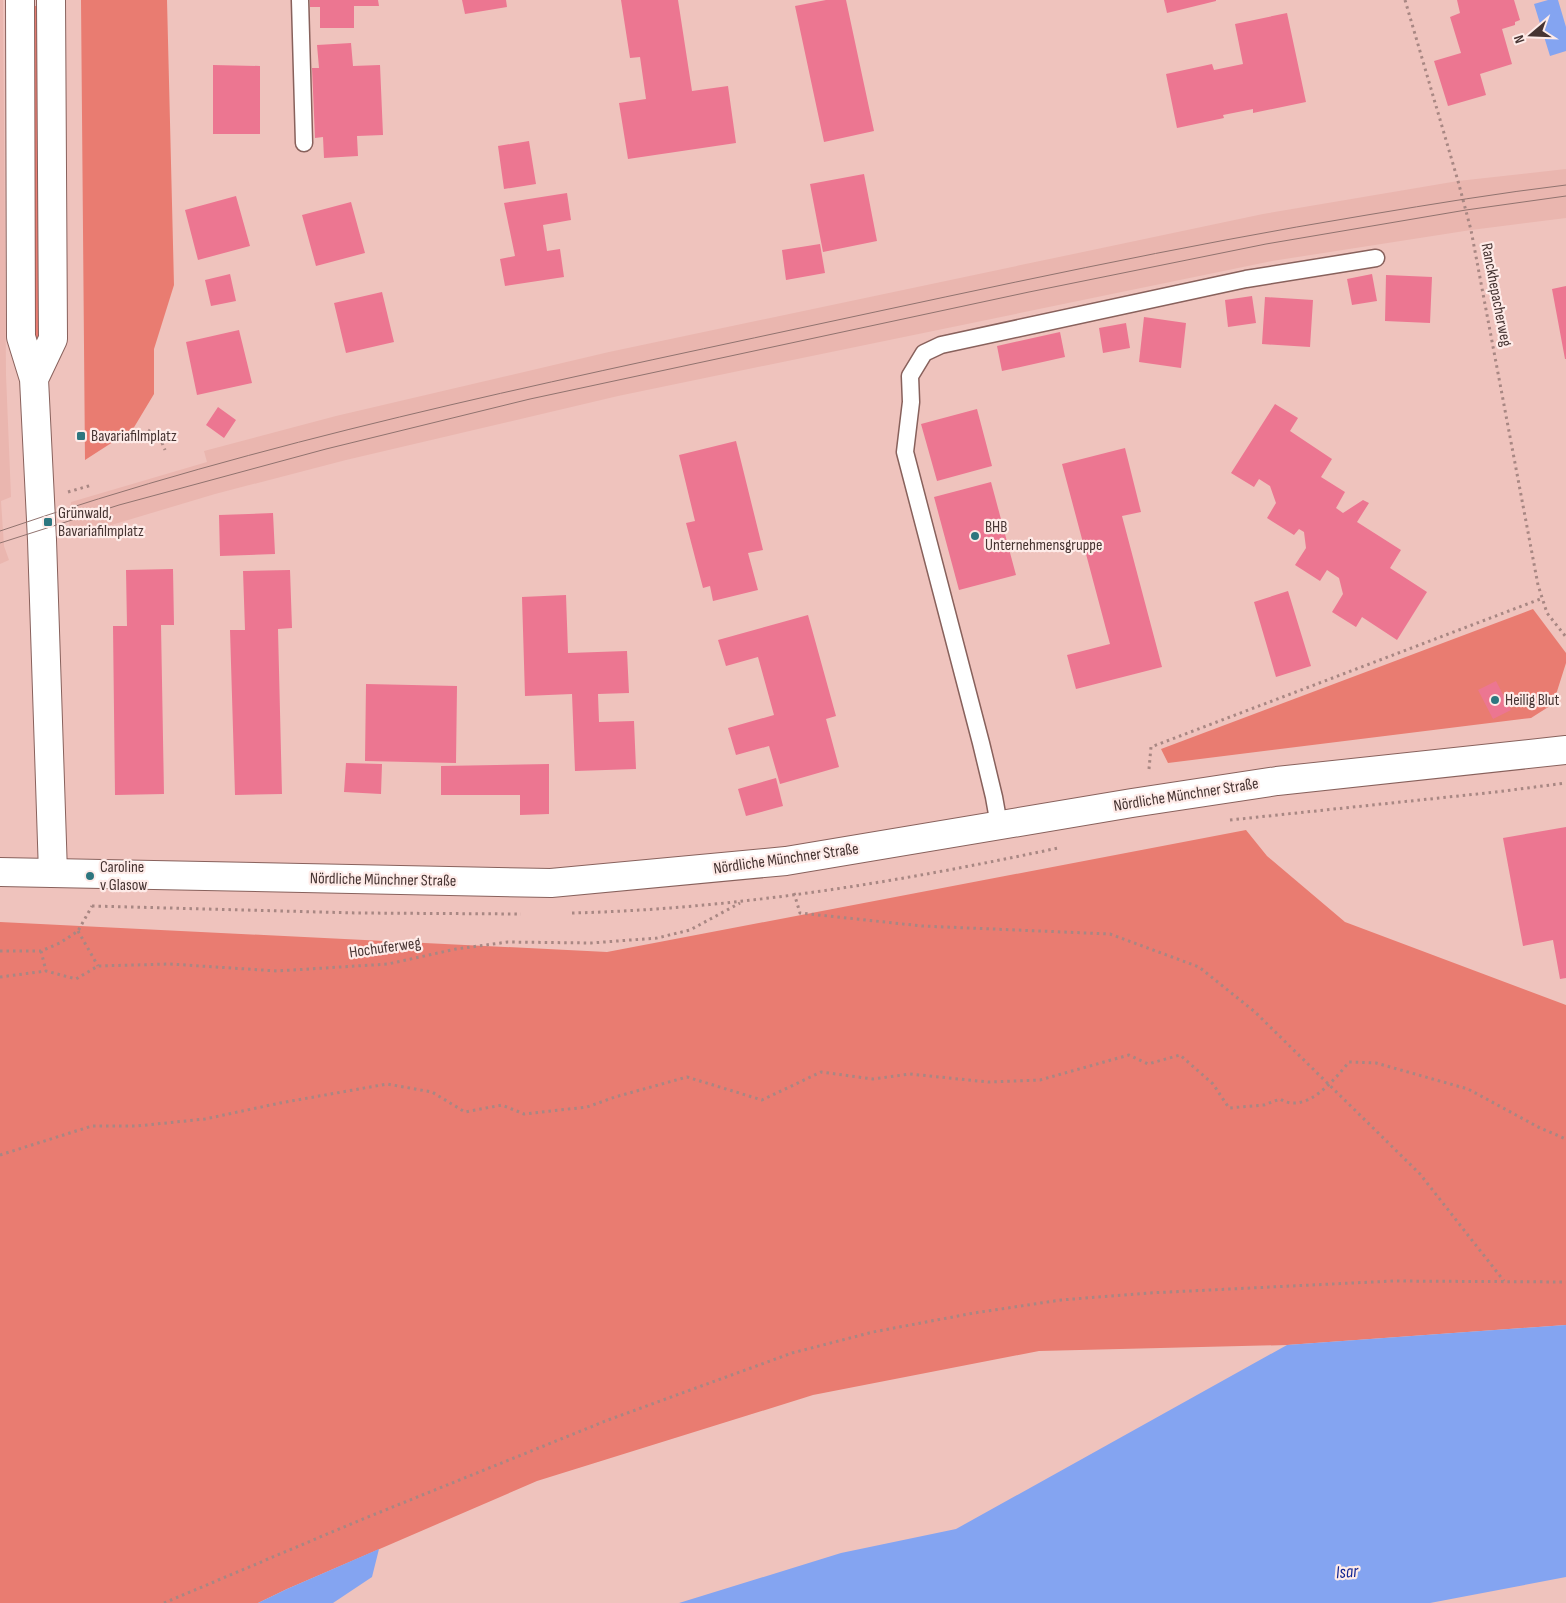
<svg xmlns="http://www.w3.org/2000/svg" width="1566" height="1603" font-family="'Sofia Sans Condensed',sans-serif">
<rect width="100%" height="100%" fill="#efc3bd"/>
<path fill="#eab6af" d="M 0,0 L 3,0 L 6,375 L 11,497 L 1,501 L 4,546 L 9,560 L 0,564 Z
M 1566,169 L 1566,218 L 1471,230 L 1272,261 L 618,396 L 346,460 L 215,494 L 68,538 L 71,502 L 207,462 L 204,451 L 336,416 L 609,352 L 1263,214 L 1458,181 Z"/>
<path fill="#e97c71" d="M 81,0 L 167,0 L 174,285 L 154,349 L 154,394 L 133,429 L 85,460 Z
M 33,6 L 40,6 L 41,337 L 34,337 Z
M 1533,609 L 1566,653 L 1566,663 L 1553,704 L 1531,718 L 1168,763 L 1161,749 Z
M 1246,830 L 1267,856 L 1345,922 L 1566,1005 L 1566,1325 L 1287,1345 L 1039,1351 L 813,1395 L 537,1481 L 287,1589 L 258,1603 L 0,1603 L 0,922 L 607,952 Z"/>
<path fill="#84a4f1" d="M 1548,0 L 1558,0 L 1566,27 L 1566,51 L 1550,56 L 1534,4 Z
M 1566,1325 L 1566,1577 L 1430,1603 L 679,1603 L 841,1553 L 956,1529 L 1287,1345 Z
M 379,1549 L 372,1577 L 333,1603 L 258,1603 L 287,1589 Z"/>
<path fill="#ec7691" d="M 310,0 L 378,0 L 379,6 L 354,6 L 354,28 L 320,28 L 320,7 L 310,7 Z
M 462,0 L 506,0 L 507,7 L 465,14 Z
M 621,0 L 678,0 L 692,91 L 728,86 L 736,143 L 628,159 L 619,103 L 646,99 L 640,57 L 630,58 Z
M 826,0 L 846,0 L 874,131 L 824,142 L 795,6 Z
M 1164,0 L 1216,0 L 1216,1 L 1167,13 Z
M 1457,0 L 1514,0 L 1520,20 L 1515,22 L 1515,25 L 1502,29 L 1512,64 L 1480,74 L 1486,95 L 1448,106 L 1434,61 L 1461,53 L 1450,17 L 1460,13 Z
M 1287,13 L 1306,102 L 1253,113 L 1253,109 L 1223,115 L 1224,118 L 1177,128 L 1166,74 L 1212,64 L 1214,70 L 1243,64 L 1235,24 Z
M 351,43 L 353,66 L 380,65 L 383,135 L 357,136 L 358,156 L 324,158 L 323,137 L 315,138 L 312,68 L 319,68 L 317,45 Z
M 213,65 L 260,66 L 260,134 L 213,134 Z
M 529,141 L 536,184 L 504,189 L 498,146 Z
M 864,174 L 877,241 L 823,252 L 810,184 Z
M 567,193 L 571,220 L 543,225 L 547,251 L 560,249 L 564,277 L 505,286 L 500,259 L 515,256 L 504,203 Z
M 236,196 L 250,246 L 198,260 L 185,210 Z
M 351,202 L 365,253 L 316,266 L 302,215 Z
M 820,244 L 825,273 L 786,280 L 782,250 Z
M 230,274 L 236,301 L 211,306 L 205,280 Z
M 1372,274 L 1377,301 L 1352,305 L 1347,279 Z
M 1386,275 L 1432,277 L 1430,323 L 1385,321 Z
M 1566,286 L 1566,359 L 1565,359 L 1552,289 Z
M 382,292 L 394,342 L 346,353 L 334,303 Z
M 1252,296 L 1256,323 L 1228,327 L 1225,300 Z
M 1265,297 L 1313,300 L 1310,347 L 1262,344 Z
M 1144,317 L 1186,323 L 1181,368 L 1139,362 Z
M 1126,323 L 1130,348 L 1103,353 L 1099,328 Z
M 239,330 L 252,383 L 197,395 L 186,342 Z
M 1060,332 L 1065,357 L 1002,371 L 997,346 Z
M 1275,404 L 1298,418 L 1290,431 L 1332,459 L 1321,477 L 1345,492 L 1336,508 L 1343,513 L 1363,500 L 1369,503 L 1357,522 L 1401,550 L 1390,568 L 1427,592 L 1397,640 L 1362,617 L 1356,627 L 1332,612 L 1343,594 L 1339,578 L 1327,570 L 1320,581 L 1295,565 L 1306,548 L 1304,532 L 1299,529 L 1294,535 L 1267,518 L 1276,503 L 1270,486 L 1259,479 L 1254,487 L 1231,473 Z
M 218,407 L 236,420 L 224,438 L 206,425 Z
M 977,409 L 992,466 L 937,481 L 921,424 Z
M 736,441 L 763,550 L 748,553 L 758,590 L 713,601 L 710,586 L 703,588 L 686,523 L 695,521 L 679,455 Z
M 1125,448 L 1141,512 L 1122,516 L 1162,667 L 1076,689 L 1067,655 L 1110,644 L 1062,464 Z
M 991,482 L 1016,575 L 959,590 L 934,497 Z
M 273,513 L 275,554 L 220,556 L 219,515 Z
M 173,569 L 174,625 L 161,625 L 164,794 L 115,795 L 113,626 L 127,626 L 126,570 Z
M 290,570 L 292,628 L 278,629 L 282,794 L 235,795 L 230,630 L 245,630 L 243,571 Z
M 1288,591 L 1311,666 L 1276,677 L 1254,602 Z
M 566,595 L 568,653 L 627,651 L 629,693 L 598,694 L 599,722 L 634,721 L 636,769 L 575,771 L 572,694 L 525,696 L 522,597 Z
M 808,615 L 836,716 L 826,719 L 839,767 L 780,784 L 769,746 L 736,755 L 728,728 L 774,715 L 758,657 L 726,666 L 718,640 Z
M 1496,681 L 1511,710 L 1493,719 L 1478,690 Z
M 366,684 L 457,686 L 456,763 L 365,761 Z
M 346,763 L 382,764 L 381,794 L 344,792 Z
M 549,764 L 549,814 L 520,815 L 520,795 L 441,795 L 441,766 Z
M 776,778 L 783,806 L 746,816 L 738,789 Z
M 1566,827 L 1566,978 L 1560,979 L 1553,940 L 1523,946 L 1503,838 Z"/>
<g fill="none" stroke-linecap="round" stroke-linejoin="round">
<defs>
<path id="service" d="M 300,0 L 304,143
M 999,825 L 994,797 L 981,743 L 905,452 L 911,402 L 910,376 L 924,353 L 941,345 L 1246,279 L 1376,258"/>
<path id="minor" d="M 20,0 L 21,337 L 34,379 L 42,540 L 53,873
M 34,379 L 53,339 L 51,0"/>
<path id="secondary" d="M 0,872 L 551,883 L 786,861 L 1132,803 L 1277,781 L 1566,750"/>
</defs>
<use href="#service" stroke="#88615c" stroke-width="19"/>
<use href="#minor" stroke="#88615c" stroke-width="30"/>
<use href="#secondary" stroke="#88615c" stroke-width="30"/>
<path stroke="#a88783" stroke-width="3" stroke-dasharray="2.5 4" stroke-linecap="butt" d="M 1405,0 L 1458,181 L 1471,230 L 1538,585 L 1547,613 L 1566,637
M 148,430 L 160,438 L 165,450
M 68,492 L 92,485
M 1149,769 L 1151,747 L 1543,598
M 1230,820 L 1496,792 L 1566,783
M 794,893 L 800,913 L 922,926 L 1110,934 L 1199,967 L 1255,1012 L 1420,1174 L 1504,1281
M 92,906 L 358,913 L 521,914
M 572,913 C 735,909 899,882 1058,848
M 78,931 L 98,966
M 0,951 L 41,951 L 60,943 L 78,931 L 92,906
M 41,951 L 46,971 L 76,979 L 98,966 L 170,964 L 277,971 L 388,964 L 456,949 L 508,942 L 591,943 L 657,938 L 690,930 L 740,903
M 0,977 L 46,971
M 0,1155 L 92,1126 L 137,1126 L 205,1119 L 280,1103 L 387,1084 L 432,1092 L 465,1112 L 502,1105 L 524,1114 L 587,1107 L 615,1097 L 687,1077 L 762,1100 L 821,1072 L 873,1079 L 910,1074 L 988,1082 L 1040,1080 L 1129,1055 L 1148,1064 L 1180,1055 L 1213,1084 L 1229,1108 L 1264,1105 L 1280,1099 C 1306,1115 1334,1080 1349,1062 L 1376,1063 L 1468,1089 L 1540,1128 L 1566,1139
M 164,1603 L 358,1521 L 608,1420 L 792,1353 L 873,1332 L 974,1313 L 1061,1300 L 1149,1293 L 1393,1281 L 1566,1282"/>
<use href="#service" stroke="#fff" stroke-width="16"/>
<use href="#minor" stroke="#fff" stroke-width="28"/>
<use href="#secondary" stroke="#fff" stroke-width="28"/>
<path stroke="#91736f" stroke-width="1" d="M 0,531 C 262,441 535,385 805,327 C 992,287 1178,246 1367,215 C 1433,204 1499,193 1566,185
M 0,543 L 119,505 L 326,449 L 530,399 L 1029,292 L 1266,244 L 1466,210 L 1566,196"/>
</g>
<g fill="#2e767f" stroke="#feebe8" stroke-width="2">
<rect x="76" y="431" width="10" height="10" rx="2.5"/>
<rect x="43" y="517" width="10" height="10" rx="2.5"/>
<circle cx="975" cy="536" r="5"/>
<circle cx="1495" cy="700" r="5"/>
<circle cx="90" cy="876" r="5"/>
</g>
<g text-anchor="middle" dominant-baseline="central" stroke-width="4.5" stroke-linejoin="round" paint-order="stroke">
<g font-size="16" fill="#463432" stroke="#feebe8">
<text transform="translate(1496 295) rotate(79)">Ranckhepacherweg</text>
<text transform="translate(1186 795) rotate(-9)">Nördliche Münchner Straße</text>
<text transform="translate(786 859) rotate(-8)">Nördliche Münchner Straße</text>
<text transform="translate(383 880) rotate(1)">Nördliche Münchner Straße</text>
<text transform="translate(385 948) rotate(-8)">Hochuferweg</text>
</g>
<g font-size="16" fill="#463432" stroke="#feebe8" text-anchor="start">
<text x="91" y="436">Bavariafilmplatz</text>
<text x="58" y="513">Grünwald,<tspan x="58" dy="18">Bavariafilmplatz</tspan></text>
<text x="985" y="527">BHB<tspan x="985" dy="18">Unternehmensgruppe</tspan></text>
<text x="1505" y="700">Heilig Blut</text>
<text x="100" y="867">Caroline<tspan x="100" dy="18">v Glasow</tspan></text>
</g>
<g font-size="18" font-style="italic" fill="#122693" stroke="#feebe8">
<text transform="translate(1347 1572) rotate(-4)">Isar</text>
</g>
</g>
<g transform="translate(1531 35) rotate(251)" stroke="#feebe8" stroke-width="4" paint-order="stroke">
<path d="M0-4L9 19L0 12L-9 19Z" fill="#463432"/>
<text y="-8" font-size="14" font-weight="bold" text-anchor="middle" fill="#463432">N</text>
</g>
</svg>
